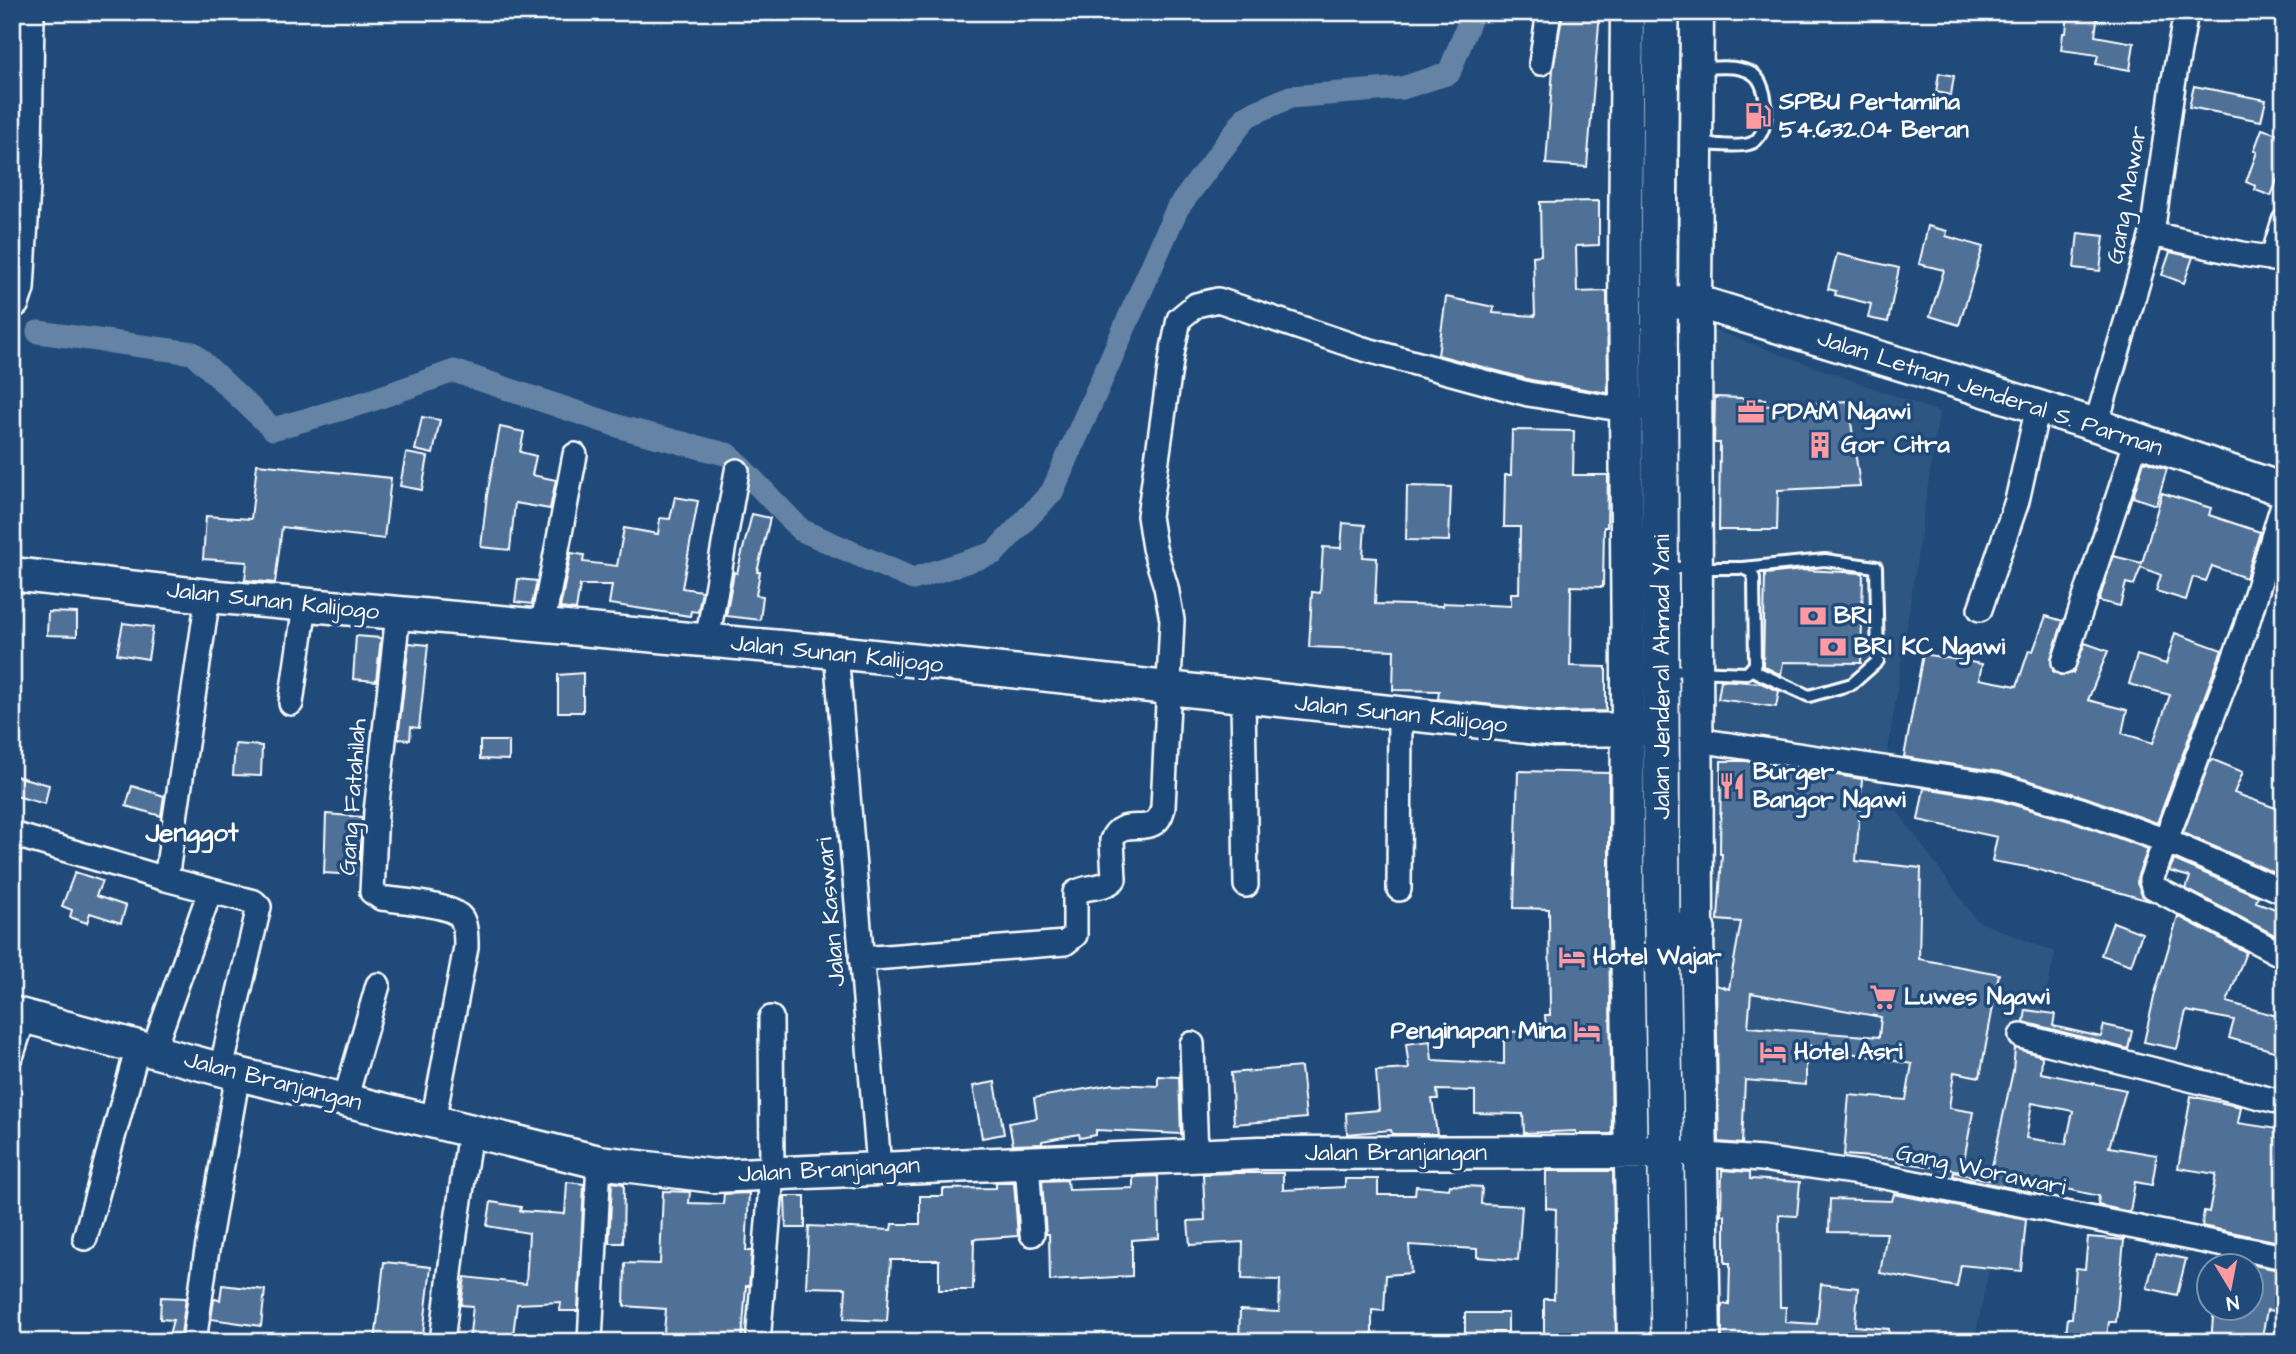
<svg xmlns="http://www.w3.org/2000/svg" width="2296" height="1354" font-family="'Architects Daughter',sans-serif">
<rect width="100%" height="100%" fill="#1f4a7a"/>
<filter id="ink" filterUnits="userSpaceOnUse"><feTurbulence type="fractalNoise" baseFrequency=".0143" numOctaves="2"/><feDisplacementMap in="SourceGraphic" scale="14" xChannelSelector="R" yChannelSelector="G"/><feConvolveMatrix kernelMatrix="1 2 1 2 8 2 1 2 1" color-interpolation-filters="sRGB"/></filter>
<g filter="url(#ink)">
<path fill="#2e5683" d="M 1714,330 L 1939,412 L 1882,790 L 1977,921 L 2055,952 L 1974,1342 L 1711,1342 L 1706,350 Z"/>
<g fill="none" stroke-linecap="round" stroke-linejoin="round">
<path stroke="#6583a4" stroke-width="23" d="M 38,332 L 193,353 L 273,429 L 367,402 L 454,371 L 624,428 L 729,455 L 801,530 L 913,579 L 994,553 L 1052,492 L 1177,209 L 1247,116 L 1290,97 L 1402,88 L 1449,73 L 1473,12"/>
</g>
<path fill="#507197" stroke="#fff" stroke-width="2" fill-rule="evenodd" d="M 1563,12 L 1600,12 L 1587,167 L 1546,164 L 1553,69 Z
M 2068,12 L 2098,12 L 2095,36 L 2134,43 L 2130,70 L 2096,64 L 2098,55 L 2061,50 L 2063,33 L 2066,33 Z
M 1939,73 L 1954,76 L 1951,95 L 1936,92 Z
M 2194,86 L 2266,100 L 2261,121 L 2189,107 Z
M 2262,129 L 2284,136 L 2284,162 L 2271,196 L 2255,190 L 2256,186 L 2246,182 L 2257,152 L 2254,151 Z
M 1599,201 L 1599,245 L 1576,246 L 1577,292 L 1607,291 L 1608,393 L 1531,380 L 1438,355 L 1446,297 L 1494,307 L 1493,313 L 1535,316 L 1533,256 L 1541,255 L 1540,202 Z
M 1928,226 L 1947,231 L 1946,236 L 1983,247 L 1959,325 L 1930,316 L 1944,270 L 1919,264 Z
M 2078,233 L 2104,236 L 2100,271 L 2074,268 Z
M 2170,252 L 2193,257 L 2184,283 L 2162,275 Z
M 1837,254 L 1899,268 L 1888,322 L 1868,318 L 1871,304 L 1835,295 L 1836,291 L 1828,289 Z
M 1715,397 L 1765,399 L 1765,406 L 1848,401 L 1860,486 L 1778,490 L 1777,530 L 1719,530 L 1720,443 L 1714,443 Z
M 422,417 L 440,420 L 433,454 L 415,450 Z
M 500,427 L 524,432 L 520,452 L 536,456 L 532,475 L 556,480 L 550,509 L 515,503 L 510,550 L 481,547 L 487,495 Z
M 1512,430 L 1574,431 L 1573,475 L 1608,475 L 1607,527 L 1604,527 L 1603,587 L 1571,586 L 1570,666 L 1606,667 L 1606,711 L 1556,712 L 1438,699 L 1439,691 L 1393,690 L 1394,650 L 1309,647 L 1312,592 L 1320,593 L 1323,547 L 1341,548 L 1343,523 L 1365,525 L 1363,557 L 1377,558 L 1375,604 L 1443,606 L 1443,603 L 1511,606 L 1511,593 L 1519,593 L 1520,527 L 1504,527 L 1505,475 L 1511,475 Z
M 406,453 L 428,457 L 422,490 L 400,486 Z
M 2144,461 L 2167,469 L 2156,505 L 2133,497 Z
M 257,464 L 391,478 L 384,539 L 282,527 L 275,583 L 245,580 L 247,562 L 203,559 L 206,516 L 251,519 Z
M 1407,486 L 1451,487 L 1449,541 L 1406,540 Z
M 2162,493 L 2211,508 L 2209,515 L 2260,532 L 2246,578 L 2212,566 L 2206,581 L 2193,577 L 2186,600 L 2156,591 L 2161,575 L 2141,567 L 2134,585 L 2126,583 L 2120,606 L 2099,601 L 2113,556 L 2142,563 Z
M 675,497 L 698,501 L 682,588 L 702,591 L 698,612 L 691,611 L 690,616 L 609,604 L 612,585 L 580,585 L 576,610 L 560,608 L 571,553 L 584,555 L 583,562 L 617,566 L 624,528 L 658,534 L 660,518 L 670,519 Z
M 752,514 L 770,518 L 757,572 L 760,572 L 756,595 L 763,596 L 760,620 L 726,616 L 734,572 L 737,573 Z
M 1804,570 L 1863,573 L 1861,663 L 1783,662 L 1781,675 L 1763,666 L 1765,574 Z
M 518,579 L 537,581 L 532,604 L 515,602 Z
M 48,612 L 77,613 L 77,636 L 47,635 Z
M 2046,616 L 2063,621 L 2051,658 L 2053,671 L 2060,675 L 2073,673 L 2085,643 L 2108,651 L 2088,700 L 2127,710 L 2122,733 L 2153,743 L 2170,695 L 2129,684 L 2137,655 L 2166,664 L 2175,633 L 2222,650 L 2157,823 L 2085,797 L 2000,772 L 1904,757 L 1923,654 L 1982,664 L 1979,679 L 2017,686 L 2029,650 L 2033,651 Z
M 123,623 L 153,627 L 148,659 L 117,654 Z
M 356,636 L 381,638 L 376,681 L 353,679 Z
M 409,643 L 428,645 L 419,728 L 411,727 L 410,740 L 398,739 Z
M 583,673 L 583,712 L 558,712 L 558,675 Z
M 1721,680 L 1761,683 L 1779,691 L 1776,707 L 1718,699 Z
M 480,741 L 509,741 L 509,760 L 480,759 Z
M 235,744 L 262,746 L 261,776 L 233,775 Z
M 2211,759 L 2243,772 L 2234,793 L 2284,811 L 2284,877 L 2183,833 Z
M 1721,761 L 1745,761 L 1862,779 L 1856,861 L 1921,868 L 1919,959 L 1999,974 L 1980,1077 L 1954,1072 L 1949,1108 L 1973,1112 L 1962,1171 L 1897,1162 L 1898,1159 L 1844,1155 L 1849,1095 L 1906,1100 L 1912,1064 L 1806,1045 L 1806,1085 L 1745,1080 L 1742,1144 L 1719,1142 L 1716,985 L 1729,989 L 1741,922 L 1718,920 L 1722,854 L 1720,854 ZM 1751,993 L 1881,1017 L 1879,1037 L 1748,1027 Z
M 1518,771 L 1609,773 L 1609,931 L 1612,1134 L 1576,1134 L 1576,1131 L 1524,1133 L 1523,1114 L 1475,1113 L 1475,1091 L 1437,1090 L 1438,1099 L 1432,1099 L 1437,1134 L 1392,1134 L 1391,1130 L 1347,1134 L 1346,1113 L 1379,1110 L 1376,1071 L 1409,1069 L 1406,1044 L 1430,1041 L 1432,1060 L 1504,1064 L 1504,1032 L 1546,1031 L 1545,1015 L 1550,1015 L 1549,909 L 1514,908 Z
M 12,775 L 49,785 L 45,804 L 12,795 Z
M 132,786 L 164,796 L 161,816 L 126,806 Z
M 1924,788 L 1993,799 L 2077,823 L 2148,849 L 2138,875 L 2137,883 L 2142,895 L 2150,901 L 2032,868 L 1992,861 L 1997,837 L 1918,820 Z
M 326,814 L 362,817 L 359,864 L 356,864 L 355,875 L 324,873 Z
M 2174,860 L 2258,896 L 2256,902 L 2284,912 L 2284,940 L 2186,889 L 2190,877 L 2169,871 Z
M 75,872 L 102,881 L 96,896 L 126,906 L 121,923 L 90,913 L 87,923 L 70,917 L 72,910 L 62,906 Z
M 2178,916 L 2246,952 L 2227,1002 L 2284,1018 L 2284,1054 L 2229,1038 L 2234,1020 L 2186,1011 L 2177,1049 L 2144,1042 L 2155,993 Z
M 2113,922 L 2142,933 L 2131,965 L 2101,955 Z
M 2026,1010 L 2055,1014 L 2053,1026 L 2101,1037 L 2104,1025 L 2132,1031 L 2128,1049 L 2024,1022 Z
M 2015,1048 L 2042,1056 L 2041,1073 L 2126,1090 L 2109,1147 L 2157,1155 L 2152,1185 L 2135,1182 L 2130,1212 L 2098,1205 L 2099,1196 L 2044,1184 L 2044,1186 L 2030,1184 L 2030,1192 L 1953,1176 L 1954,1172 L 1989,1180 L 2013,1071 ZM 2032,1103 L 2073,1111 L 2066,1144 L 2026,1138 Z
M 1301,1067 L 1306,1118 L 1234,1124 L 1231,1073 Z
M 1158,1076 L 1179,1077 L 1181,1134 L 1096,1130 L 1096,1135 L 1080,1138 L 1079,1134 L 1042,1141 L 1042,1144 L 1013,1145 L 1009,1123 L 1037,1118 L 1034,1098 L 1113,1084 L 1158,1086 Z
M 995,1082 L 1004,1134 L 982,1138 L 973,1086 Z
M 2191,1096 L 2241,1107 L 2238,1123 L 2284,1130 L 2284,1243 L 2202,1226 L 2204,1211 L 2209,1212 L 2216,1174 L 2178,1168 Z
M 1722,1170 L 1750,1172 L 1750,1179 L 1800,1182 L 1797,1216 L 1779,1215 L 1780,1307 L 1786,1307 L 1785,1322 L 1817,1324 L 1821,1284 L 1858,1288 L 1855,1326 L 1889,1329 L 1888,1342 L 1722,1342 L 1722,1304 L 1729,1305 L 1730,1263 L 1725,1263 L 1725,1215 L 1721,1215 Z
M 1546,1171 L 1613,1171 L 1616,1342 L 1544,1342 L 1544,1299 L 1554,1299 L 1556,1209 L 1546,1208 Z
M 1230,1173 L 1283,1173 L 1283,1190 L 1345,1187 L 1345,1179 L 1378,1179 L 1378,1195 L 1415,1195 L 1416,1186 L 1449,1189 L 1450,1185 L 1482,1187 L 1481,1204 L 1522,1206 L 1518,1260 L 1477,1257 L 1477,1249 L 1409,1245 L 1411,1273 L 1386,1275 L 1384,1311 L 1372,1310 L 1372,1342 L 1239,1341 L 1240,1310 L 1279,1312 L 1280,1280 L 1242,1279 L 1243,1242 L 1190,1245 L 1188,1221 L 1205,1220 L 1203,1174 Z
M 1158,1176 L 1159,1238 L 1132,1240 L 1132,1276 L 1050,1281 L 1049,1234 L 1046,1234 L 1042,1181 L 1067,1180 L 1068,1190 L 1133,1188 L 1133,1177 Z
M 567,1182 L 584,1184 L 578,1311 L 560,1311 L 561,1302 L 517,1304 L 512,1342 L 469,1342 L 473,1306 L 461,1305 L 465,1277 L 526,1284 L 529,1233 L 487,1226 L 491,1202 L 521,1207 L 520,1211 L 565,1214 Z
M 612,1182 L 624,1184 L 623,1243 L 609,1243 Z
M 996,1182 L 1014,1182 L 1018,1236 L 974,1239 L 973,1290 L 939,1290 L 939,1260 L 891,1260 L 887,1321 L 844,1319 L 846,1288 L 806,1287 L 809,1226 L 891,1230 L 892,1224 L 920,1224 L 920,1196 L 943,1196 L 943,1189 L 996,1188 Z
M 663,1191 L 690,1192 L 689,1203 L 723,1204 L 724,1194 L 749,1193 L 746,1251 L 752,1251 L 749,1286 L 746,1286 L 742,1340 L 694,1338 L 694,1342 L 663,1342 L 666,1309 L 624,1306 L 625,1263 L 660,1264 Z
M 1894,1194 L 2026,1220 L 2021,1271 L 1961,1265 L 1957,1287 L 1880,1273 L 1887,1233 L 1829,1232 L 1830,1199 L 1892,1201 Z
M 785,1196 L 805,1196 L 805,1228 L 786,1228 Z
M 2088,1237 L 2124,1240 L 2116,1322 L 2109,1322 L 2106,1342 L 2065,1342 L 2068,1318 L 2072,1318 L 2076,1268 L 2085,1269 Z
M 2156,1253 L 2186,1259 L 2177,1295 L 2147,1288 Z
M 384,1262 L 431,1267 L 422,1342 L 375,1342 Z
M 2248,1264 L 2284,1271 L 2284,1312 L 2267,1310 L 2261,1342 L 2211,1342 L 2213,1317 L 2237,1319 L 2239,1308 L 2250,1308 L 2250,1266 L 2248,1266 Z
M 222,1285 L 265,1290 L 261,1326 L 211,1319 L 214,1299 L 220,1300 Z
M 161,1297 L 186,1298 L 180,1342 L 167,1342 L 173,1320 L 160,1319 Z
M 1465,1313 L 1508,1313 L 1508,1332 L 1493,1332 L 1492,1342 L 1465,1342 Z"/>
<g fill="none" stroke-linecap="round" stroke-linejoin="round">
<defs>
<path id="lane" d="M 1699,68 C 1716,68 1738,64 1753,74 C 1770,85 1772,138 1749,144 C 1737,148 1713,144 1700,144
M 1664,568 L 1742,568 L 1751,572 L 1754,578 L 1755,664 L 1747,673 L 1665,670
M 1742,568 L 1825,560 L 1876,567 L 1878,661 L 1852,684 L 1809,696 L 1752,670"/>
<path id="street" d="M 1541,63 L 1549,12
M 2152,234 L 2242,254 L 2284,260
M 2272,259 L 2284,221
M 12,308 L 17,304 L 22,289 L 30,153 L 32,12
M 2096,425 L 2152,234 L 2173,85 L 2186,12
M 2284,501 L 2246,627 L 2151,880 L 2153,887 L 2284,956
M 1980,609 L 2017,501 L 2038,406
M 398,614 L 376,812 L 372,892 L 381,898 C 398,901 455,904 462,919 C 466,927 466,938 466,947 L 433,1122
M 542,627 L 575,455
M 707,641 L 737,471
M 836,652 L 879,1167
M 2064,662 L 2137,439
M 1243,697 L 1246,885
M 291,703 L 305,605
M 1697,740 L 1996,785 L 2081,810 L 2166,841 L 2284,892
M 12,834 L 166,879 L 254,902 L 259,907 L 221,1069
M 166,879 L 208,596
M 1399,889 L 1400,715
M 861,959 L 1065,943 L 1075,935 L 1075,893 C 1087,885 1103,890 1114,879 L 1112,840 C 1122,812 1156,843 1163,807 L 1172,620 L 1166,587 L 1154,548 L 1149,516 L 1172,354 L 1179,319 L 1196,305 L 1218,300 L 1360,348 L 1528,394 L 1626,410 L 1640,409
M 2021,1036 L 2284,1103
M 1192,1044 L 1196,1155
M 153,1051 L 210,891
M 12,1054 L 24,1017
M 345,1100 L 378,985
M 1665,1152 L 1762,1159 L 1880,1176 L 2284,1257
M 1027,1162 L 1032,1234
M 85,1238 L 138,1047
M 194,1342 L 206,1256 L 238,1074
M 442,1342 L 453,1248 L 470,1131
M 590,1342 L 599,1162
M 758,1342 L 772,1174 L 771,1018
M 2284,1342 L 2284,1341"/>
<path id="secondary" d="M 1627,12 L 1625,259 L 1628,671 L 1627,931 L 1634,1342
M 1697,12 L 1695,303 L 1697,930 L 1704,1342
M 1674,302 L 1711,306 L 1917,369 L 2096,425 L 2284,490
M 12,574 L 208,596 L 836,652 L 1555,730 L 1662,729
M 12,1013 L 238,1074 L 599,1162 L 713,1176 L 1260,1153 L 1665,1152"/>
<path id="primary" d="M 1661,12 L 1659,259 L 1662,930 L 1669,1342
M 1662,930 L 1697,930"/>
</defs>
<use href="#lane" stroke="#fff" stroke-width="16"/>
<use href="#street" stroke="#fff" stroke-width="28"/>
<use href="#secondary" stroke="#fff" stroke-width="37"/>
<use href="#primary" stroke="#fff" stroke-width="40"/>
<use href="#lane" stroke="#1f4a7a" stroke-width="10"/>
<use href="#street" stroke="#1f4a7a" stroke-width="23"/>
<use href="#secondary" stroke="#1f4a7a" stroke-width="32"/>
<use href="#primary" stroke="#1f4a7a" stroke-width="35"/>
</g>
</g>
<defs>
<symbol id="fuel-bare" viewBox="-9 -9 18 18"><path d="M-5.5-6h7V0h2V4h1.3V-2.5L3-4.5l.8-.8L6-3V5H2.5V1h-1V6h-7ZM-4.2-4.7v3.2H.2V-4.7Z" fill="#ff9aa2" stroke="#1f4a7a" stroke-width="2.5" paint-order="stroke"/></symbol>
<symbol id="office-bare" viewBox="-9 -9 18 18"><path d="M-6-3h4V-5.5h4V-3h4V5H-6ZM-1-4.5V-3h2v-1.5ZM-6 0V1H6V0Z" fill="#ff9aa2" stroke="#1f4a7a" stroke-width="2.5" paint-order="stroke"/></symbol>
<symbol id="building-bare" viewBox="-9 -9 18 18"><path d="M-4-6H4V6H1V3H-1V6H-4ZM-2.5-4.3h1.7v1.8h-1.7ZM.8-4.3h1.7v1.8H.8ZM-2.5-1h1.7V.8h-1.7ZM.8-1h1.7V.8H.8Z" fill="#ff9aa2" stroke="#1f4a7a" stroke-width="2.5" paint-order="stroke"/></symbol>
<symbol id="bank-bare" viewBox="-9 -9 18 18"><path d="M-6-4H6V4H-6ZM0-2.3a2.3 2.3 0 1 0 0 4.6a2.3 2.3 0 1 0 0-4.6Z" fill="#ff9aa2" stroke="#1f4a7a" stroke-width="2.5" paint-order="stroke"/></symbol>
<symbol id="restaurant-bare" viewBox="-9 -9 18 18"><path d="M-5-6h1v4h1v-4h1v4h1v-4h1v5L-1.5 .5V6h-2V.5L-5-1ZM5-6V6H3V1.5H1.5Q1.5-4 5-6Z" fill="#ff9aa2" stroke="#1f4a7a" stroke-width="2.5" paint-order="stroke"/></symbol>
<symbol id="hotel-bare" viewBox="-9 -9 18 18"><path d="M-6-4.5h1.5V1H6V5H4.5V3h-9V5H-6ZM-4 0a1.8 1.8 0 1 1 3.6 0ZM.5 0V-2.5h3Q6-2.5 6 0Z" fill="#ff9aa2" stroke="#1f4a7a" stroke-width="2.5" paint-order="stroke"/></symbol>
<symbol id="supermarket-bare" viewBox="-9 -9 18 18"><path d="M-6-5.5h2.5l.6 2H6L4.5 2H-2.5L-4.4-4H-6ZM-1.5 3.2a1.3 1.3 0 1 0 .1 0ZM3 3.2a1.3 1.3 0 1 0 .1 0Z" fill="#ff9aa2" stroke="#1f4a7a" stroke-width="2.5" paint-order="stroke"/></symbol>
</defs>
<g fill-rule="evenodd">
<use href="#fuel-bare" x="1739" y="97" width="38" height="38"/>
<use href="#office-bare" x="1732" y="393" width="38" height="38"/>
<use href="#building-bare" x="1801" y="426" width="38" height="38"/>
<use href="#bank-bare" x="1794" y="597" width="38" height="38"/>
<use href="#bank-bare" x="1814" y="628" width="38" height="38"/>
<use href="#restaurant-bare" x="1713" y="767" width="38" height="38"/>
<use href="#hotel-bare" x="1553" y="938" width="38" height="38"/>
<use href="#supermarket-bare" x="1864" y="978" width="38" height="38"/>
<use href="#hotel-bare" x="1568" y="1012" width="38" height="38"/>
<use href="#hotel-bare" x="1754" y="1033" width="38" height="38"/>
</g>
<g text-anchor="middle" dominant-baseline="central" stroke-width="7" stroke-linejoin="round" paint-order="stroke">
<g font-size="24" font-weight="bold" fill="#fff" stroke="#1f4a7a" text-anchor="start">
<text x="1779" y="102">SPBU Pertamina<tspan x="1779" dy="28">54.632.04 Beran</tspan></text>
<text x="1772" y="412">PDAM Ngawi</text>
<text x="1841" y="445">Gor Citra</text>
<text x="1834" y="616">BRI</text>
<text x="1854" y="647">BRI KC Ngawi</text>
<text x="1753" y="772">Burger<tspan x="1753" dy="28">Bangor Ngawi</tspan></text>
<text x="1593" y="957">Hotel Wajar</text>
<text x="1904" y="997">Luwes Ngawi</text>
<text x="1566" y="1031" text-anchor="end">Penginapan Mina</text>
<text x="1794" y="1052">Hotel Asri</text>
</g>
<g font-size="24" fill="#fff" stroke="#1f4a7a">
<text transform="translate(2127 195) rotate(-80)">Gang Mawar</text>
<text transform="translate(1990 393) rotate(18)">Jalan Letnan Jenderal S. Parman</text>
<text transform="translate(273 601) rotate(6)">Jalan Sunan Kalijogo</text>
<text transform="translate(837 654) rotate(6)">Jalan Sunan Kalijogo</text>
<text transform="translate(1662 677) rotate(-90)">Jalan Jenderal Ahmad Yani</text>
<text transform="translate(1401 714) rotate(6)">Jalan Sunan Kalijogo</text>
<text transform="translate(353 797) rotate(-86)">Gang Fatahilah</text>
<text transform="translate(831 912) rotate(-95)">Jalan Kaswari</text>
<text transform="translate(273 1081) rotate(14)">Jalan Branjangan</text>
<text x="1396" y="1153">Jalan Branjangan</text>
<text transform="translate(829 1170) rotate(-3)">Jalan Branjangan</text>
<text transform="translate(1981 1170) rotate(12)">Gang Worawari</text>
</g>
<g font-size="26" font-weight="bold" fill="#fff" stroke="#1f4a7a">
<text x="192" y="833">Jenggot</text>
</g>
</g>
<rect width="2296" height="1354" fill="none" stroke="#1f4a7a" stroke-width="42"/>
<rect x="21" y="21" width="2254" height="1312" fill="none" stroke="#fff" stroke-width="2.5" filter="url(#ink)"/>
<g transform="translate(2230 1287) rotate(170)"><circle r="33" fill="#1f4a7a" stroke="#7992af" stroke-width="2"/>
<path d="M0-5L12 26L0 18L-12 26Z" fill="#ff9aa2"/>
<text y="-10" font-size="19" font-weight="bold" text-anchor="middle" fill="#ffffff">N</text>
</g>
</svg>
